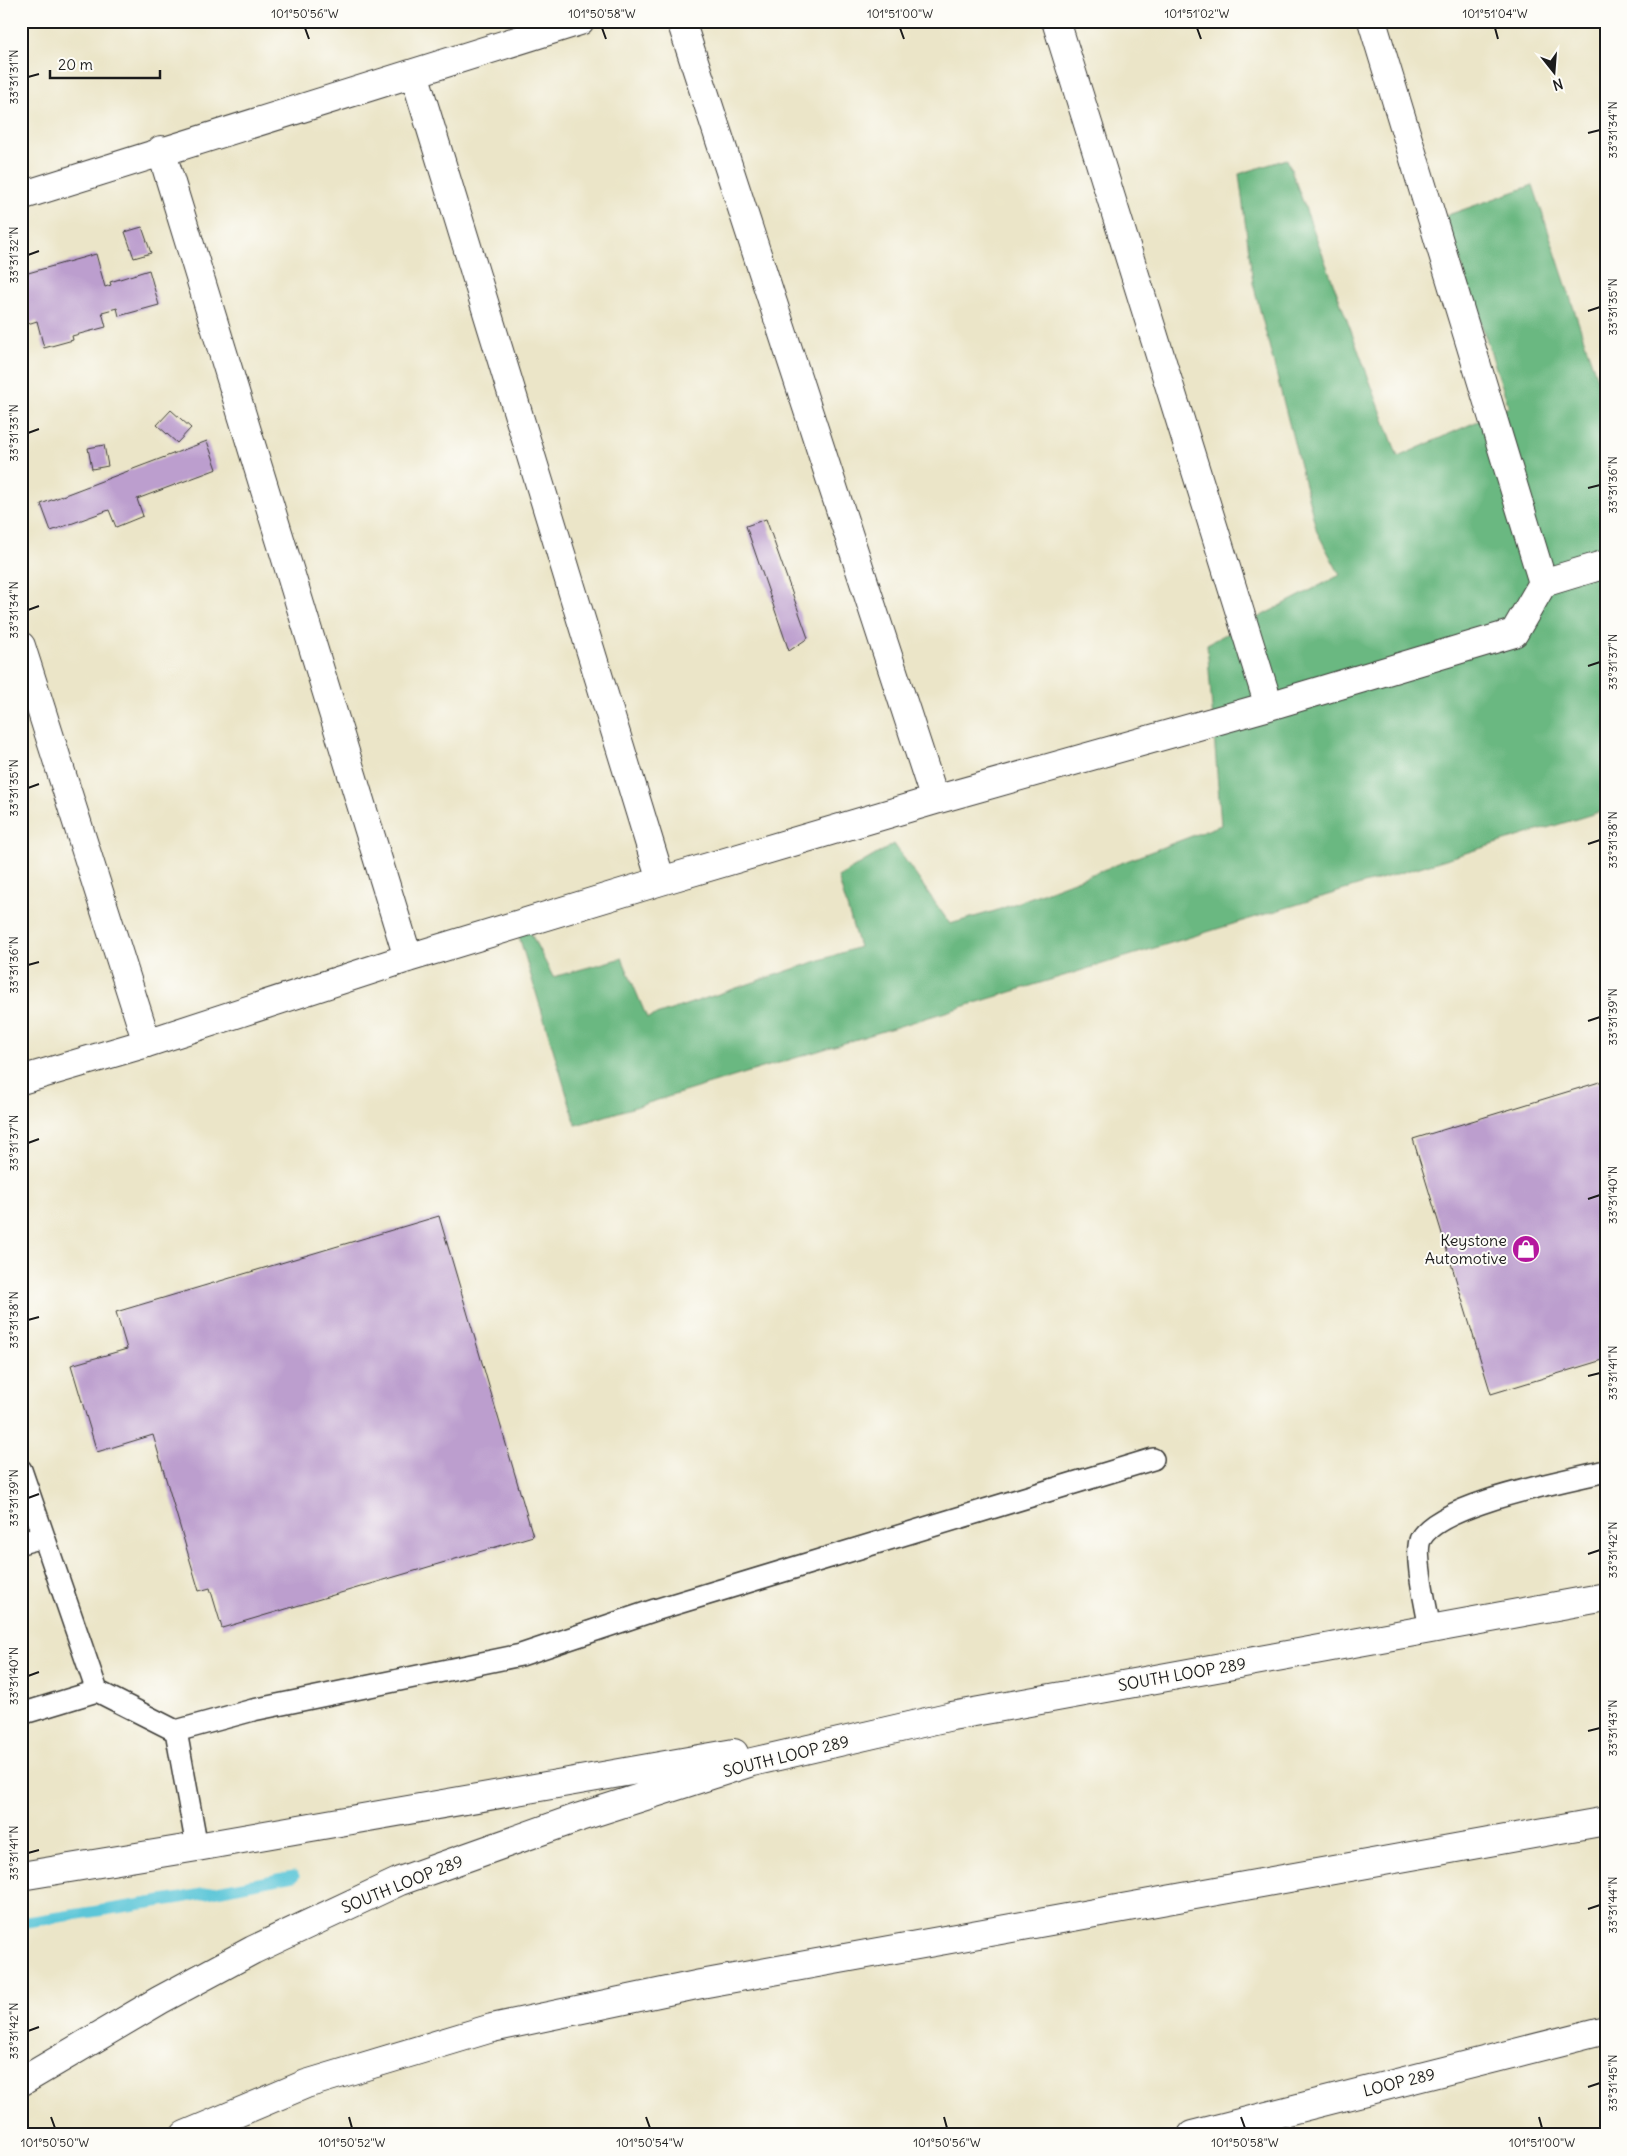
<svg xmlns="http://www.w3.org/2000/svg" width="1627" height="2156" font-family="Delius,sans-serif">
<rect width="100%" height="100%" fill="#fdfcf7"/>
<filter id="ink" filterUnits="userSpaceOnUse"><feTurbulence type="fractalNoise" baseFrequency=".02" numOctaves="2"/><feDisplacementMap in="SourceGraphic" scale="10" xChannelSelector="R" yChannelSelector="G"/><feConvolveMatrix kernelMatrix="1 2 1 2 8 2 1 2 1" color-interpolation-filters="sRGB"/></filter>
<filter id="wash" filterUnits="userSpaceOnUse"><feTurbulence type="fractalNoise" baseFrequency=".0096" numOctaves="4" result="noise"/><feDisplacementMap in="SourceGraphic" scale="20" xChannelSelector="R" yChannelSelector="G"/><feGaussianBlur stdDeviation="1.12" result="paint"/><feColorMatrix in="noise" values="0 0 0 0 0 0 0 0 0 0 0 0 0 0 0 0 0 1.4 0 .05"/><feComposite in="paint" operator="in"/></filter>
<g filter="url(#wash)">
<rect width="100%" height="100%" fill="#ebe5c8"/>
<path fill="#6bb881" stroke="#446a4e" d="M 1287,159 L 1398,457 L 1509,407 L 1445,216 L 1533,185 L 1606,406 L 1606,810 L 576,1125 L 518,933 L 529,930 L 553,977 L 622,958 L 647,1018 L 859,947 L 838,877 L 894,844 L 950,924 L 995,911 L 1221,825 L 1207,644 L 1340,575 L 1317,532 L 1253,283 L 1239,174 Z"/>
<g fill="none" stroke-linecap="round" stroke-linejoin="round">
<path stroke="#5cc6d8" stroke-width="11" d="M 21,1923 L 181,1898 L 294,1876"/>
</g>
<g id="blocks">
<path fill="#bc9ece" d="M 142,227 L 151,253 L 134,258 L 125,232 Z
M 96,254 L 105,287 L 111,285 L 110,282 L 149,270 L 159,305 L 119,316 L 117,308 L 102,312 L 106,327 L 72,336 L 73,340 L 44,348 L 37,321 L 21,326 L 21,275 Z
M 171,410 L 191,428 L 177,443 L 157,425 Z
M 207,441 L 217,469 L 137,499 L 143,516 L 116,527 L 109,510 L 51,531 L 41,504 Z
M 104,445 L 108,466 L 92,469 L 88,448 Z
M 766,519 L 808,638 L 789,651 L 746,526 Z
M 1606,1080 L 1606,1359 L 1491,1394 L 1413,1139 Z
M 439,1216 L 533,1536 L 222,1628 L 210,1588 L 199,1591 L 153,1435 L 97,1452 L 71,1365 L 127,1349 L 116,1312 Z"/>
</g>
</g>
<g filter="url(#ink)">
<use href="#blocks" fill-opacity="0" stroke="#3b3a36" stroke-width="1"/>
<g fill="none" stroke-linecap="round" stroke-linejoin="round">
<defs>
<path id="service" d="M 21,1470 L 97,1691 L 176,1731
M 21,1543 L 43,1537
M 1430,1629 C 1427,1611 1413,1552 1421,1538 C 1442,1503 1565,1481 1606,1471
M 21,1714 L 97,1691
M 197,1847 L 176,1731 L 253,1710 L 521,1655 L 655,1610 L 1153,1459"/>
<path id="minor" d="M 681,21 L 935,800
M 1056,21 L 1269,706
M 414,73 L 661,881
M 161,150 L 408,958
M 21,196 L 580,21
M 1543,583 L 1606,564
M 21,646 L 147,1043
M 21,1080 L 147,1043 L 408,958 L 661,881 L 935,800 L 1269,706 L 1514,633 L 1543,583 L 1372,21"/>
<path id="secondary" d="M 21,1876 L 197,1847 L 734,1753
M 21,2082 L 160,2000 L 253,1950 L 400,1881 L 580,1817 L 752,1762 L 952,1716 L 1606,1597"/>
<path id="motorway" d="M 185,2135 L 306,2084 L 492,2028 L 701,1984 L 1606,1821
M 1192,2135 L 1606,2030"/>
</defs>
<use href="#service" stroke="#3b3a36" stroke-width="24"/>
<use href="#minor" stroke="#3b3a36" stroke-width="30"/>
<use href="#secondary" stroke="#3b3a36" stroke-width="30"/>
<use href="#motorway" stroke="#3b3a36" stroke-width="30"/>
<use href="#service" stroke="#fff" stroke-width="21"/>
<use href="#minor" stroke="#fff" stroke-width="28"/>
<use href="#secondary" stroke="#fff" stroke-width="28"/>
<use href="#motorway" stroke="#fff" stroke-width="28"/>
</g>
</g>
<path fill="none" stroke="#1c1c1c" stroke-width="2" d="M 305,28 L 309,39M 602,28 L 606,39M 900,28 L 904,39M 1197,28 L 1201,39M 1495,28 L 1498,39M 28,77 L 39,74M 1588,133 L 1600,130M 28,255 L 39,251M 1588,311 L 1600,307M 28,433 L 39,429M 1588,488 L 1600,485M 28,610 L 39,606M 1588,666 L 1600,662M 28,788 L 39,784M 1588,844 L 1600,840M 28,965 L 39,962M 1588,1021 L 1600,1017M 28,1143 L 39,1139M 1588,1199 L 1600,1195M 28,1320 L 39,1317M 1588,1376 L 1600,1373M 28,1498 L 39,1494M 1588,1554 L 1600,1550M 28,1676 L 39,1672M 1588,1731 L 1600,1728M 28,1853 L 39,1850M 1588,1909 L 1600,1905M 28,2031 L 39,2027M 1588,2087 L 1600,2083M 51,2117 L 55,2128M 349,2117 L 352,2128M 646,2117 L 650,2128M 944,2117 L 947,2128M 1241,2117 L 1245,2128M 1539,2117 L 1542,2128"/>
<defs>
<symbol id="shop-disc" viewBox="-11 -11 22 22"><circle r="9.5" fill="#b5179e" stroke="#fdfcf7"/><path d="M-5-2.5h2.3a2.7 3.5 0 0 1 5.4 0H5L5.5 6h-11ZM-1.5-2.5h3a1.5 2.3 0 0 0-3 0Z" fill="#fff"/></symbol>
</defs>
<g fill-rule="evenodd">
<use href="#shop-disc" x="1510" y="1233" width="32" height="32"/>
</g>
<g text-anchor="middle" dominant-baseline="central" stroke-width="4" stroke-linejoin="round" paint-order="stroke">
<g font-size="16" fill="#1c1c1c" stroke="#fdfcf7" text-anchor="end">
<text x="1507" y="1240">Keystone<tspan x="1507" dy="18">Automotive</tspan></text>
</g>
<g font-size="16" fill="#1c1c1c" stroke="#fdfcf7">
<text transform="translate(1182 1674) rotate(-10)">SOUTH LOOP 289</text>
<text transform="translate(786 1756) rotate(-14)">SOUTH LOOP 289</text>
<text transform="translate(402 1884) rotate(-22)">SOUTH LOOP 289</text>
<text transform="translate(1399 2082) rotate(-14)">LOOP 289</text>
</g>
</g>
<rect width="1627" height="2156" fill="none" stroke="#fdfcf7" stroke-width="55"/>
<g transform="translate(1554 72) rotate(163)" stroke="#fdfcf7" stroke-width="4" paint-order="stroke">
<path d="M0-4L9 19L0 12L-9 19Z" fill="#1c1c1c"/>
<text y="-8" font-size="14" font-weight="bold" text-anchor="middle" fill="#1c1c1c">N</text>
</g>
<path d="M50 70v8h110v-8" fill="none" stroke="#1c1c1c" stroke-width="2.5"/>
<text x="58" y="70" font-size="15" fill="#1c1c1c" stroke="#fdfcf7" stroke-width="4" paint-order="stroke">20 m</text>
<rect x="28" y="28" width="1572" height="2100" fill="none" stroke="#1c1c1c" stroke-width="2"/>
<g font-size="12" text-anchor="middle" fill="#1c1c1c">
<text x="305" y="18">101°50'56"W</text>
<text x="602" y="18">101°50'58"W</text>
<text x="900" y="18">101°51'00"W</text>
<text x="1197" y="18">101°51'02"W</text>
<text x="1495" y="18">101°51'04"W</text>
<text transform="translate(14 77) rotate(-90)" y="4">33°31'31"N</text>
<text transform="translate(1613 130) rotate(-90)" y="4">33°31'34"N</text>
<text transform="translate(14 255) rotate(-90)" y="4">33°31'32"N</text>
<text transform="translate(1613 307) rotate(-90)" y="4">33°31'35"N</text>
<text transform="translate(14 433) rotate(-90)" y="4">33°31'33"N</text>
<text transform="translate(1613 485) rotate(-90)" y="4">33°31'36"N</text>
<text transform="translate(14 610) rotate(-90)" y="4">33°31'34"N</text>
<text transform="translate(1613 662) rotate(-90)" y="4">33°31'37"N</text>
<text transform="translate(14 788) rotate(-90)" y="4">33°31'35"N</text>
<text transform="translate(1613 840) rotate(-90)" y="4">33°31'38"N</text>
<text transform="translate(14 965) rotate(-90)" y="4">33°31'36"N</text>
<text transform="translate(1613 1017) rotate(-90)" y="4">33°31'39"N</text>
<text transform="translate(14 1143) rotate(-90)" y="4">33°31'37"N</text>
<text transform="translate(1613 1195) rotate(-90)" y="4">33°31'40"N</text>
<text transform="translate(14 1320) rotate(-90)" y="4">33°31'38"N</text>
<text transform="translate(1613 1373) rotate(-90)" y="4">33°31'41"N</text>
<text transform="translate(14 1498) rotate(-90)" y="4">33°31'39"N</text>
<text transform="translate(1613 1550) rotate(-90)" y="4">33°31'42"N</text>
<text transform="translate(14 1676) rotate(-90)" y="4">33°31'40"N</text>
<text transform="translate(1613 1728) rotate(-90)" y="4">33°31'43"N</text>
<text transform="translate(14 1853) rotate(-90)" y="4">33°31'41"N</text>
<text transform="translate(1613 1905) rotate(-90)" y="4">33°31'44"N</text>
<text transform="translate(14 2031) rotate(-90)" y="4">33°31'42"N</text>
<text transform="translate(1613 2083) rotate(-90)" y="4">33°31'45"N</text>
<text x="55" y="2147">101°50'50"W</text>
<text x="352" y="2147">101°50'52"W</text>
<text x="650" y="2147">101°50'54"W</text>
<text x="947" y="2147">101°50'56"W</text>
<text x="1245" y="2147">101°50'58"W</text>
<text x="1542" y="2147">101°51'00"W</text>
</g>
</svg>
